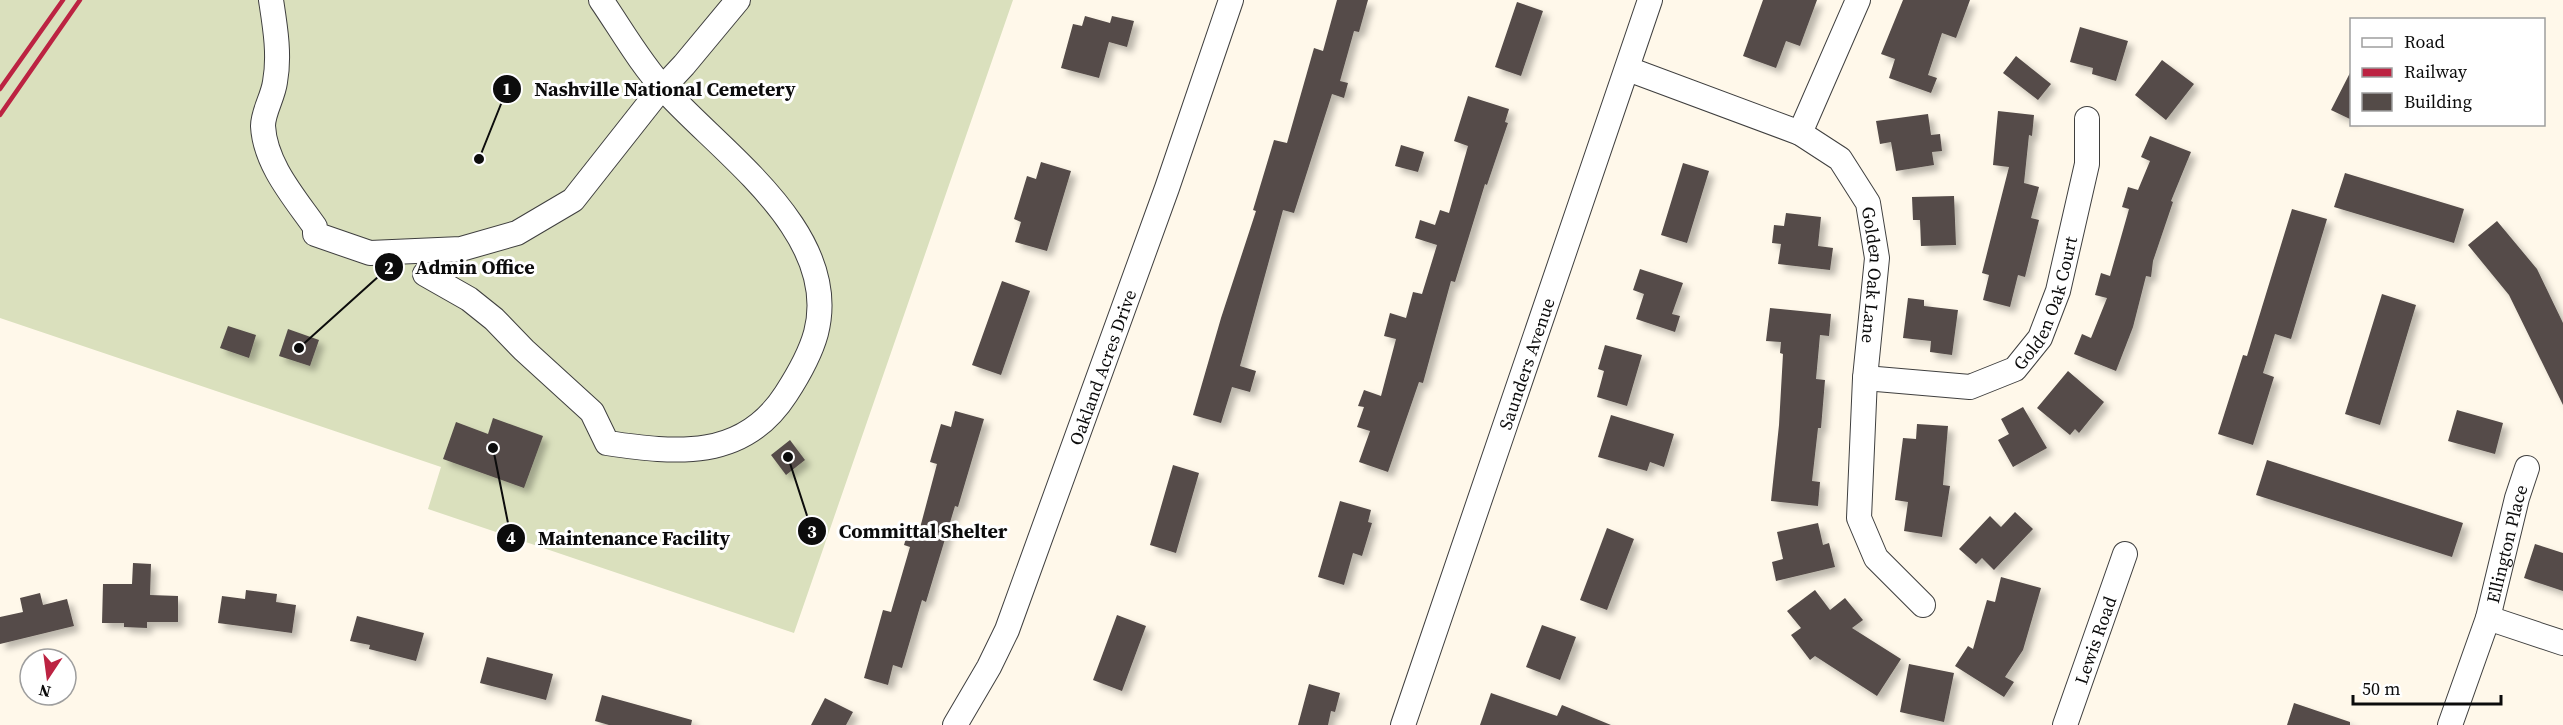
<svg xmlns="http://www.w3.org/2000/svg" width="2563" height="725" font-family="'Source Serif 4',serif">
<defs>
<filter id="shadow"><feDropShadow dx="5.5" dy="5.5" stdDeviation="3" flood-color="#0004"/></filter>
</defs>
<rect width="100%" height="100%" fill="#fff8ea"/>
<path fill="#dae0bd" d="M 0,0 L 1013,0 L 794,633 L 428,509 L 441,467 L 0,318 Z"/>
<path fill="#544b48" filter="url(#shadow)" d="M 1337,0 L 1368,0 L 1359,32 L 1354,31 L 1340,81 L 1348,83 L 1344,98 L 1332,94 L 1294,213 L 1283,210 L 1240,366 L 1256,371 L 1250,392 L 1232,387 L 1221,423 L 1193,415 L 1221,318 L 1256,211 L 1253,210 L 1274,140 L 1287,143 L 1314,48 L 1323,51 Z
M 1763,0 L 1817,0 L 1800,46 L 1786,41 L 1776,68 L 1743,56 Z
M 1903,0 L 1970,0 L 1956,38 L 1942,33 L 1928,75 L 1937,78 L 1931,93 L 1889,78 L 1895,59 L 1881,54 Z
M 1517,2 L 1543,11 L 1521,76 L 1495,67 Z
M 1085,16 L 1110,23 L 1112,16 L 1134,21 L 1127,47 L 1109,42 L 1099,78 L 1061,68 L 1073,24 L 1082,26 Z
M 2080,27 L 2128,41 L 2116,81 L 2092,74 L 2093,68 L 2070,62 Z
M 2016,56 L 2051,84 L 2038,100 L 2003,73 Z
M 2162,60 L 2194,84 L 2166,120 L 2135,95 Z
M 2352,69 L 2352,120 L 2331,110 Z
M 1468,96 L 1509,109 L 1505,122 L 1508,123 L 1487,185 L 1485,184 L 1455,282 L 1451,281 L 1423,383 L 1419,382 L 1388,472 L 1359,462 L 1370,431 L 1357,427 L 1364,407 L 1358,406 L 1364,390 L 1381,396 L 1396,339 L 1384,336 L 1390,313 L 1406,318 L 1413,292 L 1422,294 L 1437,245 L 1415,238 L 1420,220 L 1435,225 L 1440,210 L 1449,213 L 1468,146 L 1454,141 Z
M 1998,111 L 2034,115 L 2032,136 L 2029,135 L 2024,183 L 2039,187 L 2031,218 L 2039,220 L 2025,277 L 2018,275 L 2010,307 L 1983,300 L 1989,275 L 1982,273 L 2009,167 L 1993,165 Z
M 1928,114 L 1931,135 L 1940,134 L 1942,151 L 1932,152 L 1934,165 L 1896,171 L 1891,142 L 1880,144 L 1876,121 Z
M 2150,136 L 2191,152 L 2171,201 L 2173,202 L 2153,261 L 2151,277 L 2146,276 L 2133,327 L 2116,371 L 2074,354 L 2082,334 L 2091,338 L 2107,298 L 2095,295 L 2101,273 L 2110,276 L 2129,209 L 2122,207 L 2128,187 L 2138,190 L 2150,161 L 2141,157 Z
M 1401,145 L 1424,152 L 1418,172 L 1395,166 Z
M 1041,162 L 1071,171 L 1047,251 L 1015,242 L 1021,222 L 1014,219 L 1027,176 L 1036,179 Z
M 1683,163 L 1709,171 L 1687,243 L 1661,235 Z
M 2345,173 L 2464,209 L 2454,243 L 2334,207 Z
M 1954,196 L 1956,245 L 1921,246 L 1920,220 L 1913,220 L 1912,197 Z
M 2292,209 L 2327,219 L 2291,339 L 2275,334 L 2263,373 L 2274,377 L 2253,445 L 2218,434 L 2243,355 L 2247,356 Z
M 1786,213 L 1821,217 L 1818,246 L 1833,248 L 1830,270 L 1778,264 L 1781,244 L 1772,243 L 1774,225 L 1784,226 Z
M 2497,221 L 2537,269 L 2563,323 L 2563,405 L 2509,295 L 2468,245 Z
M 1640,269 L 1683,283 L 1672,314 L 1680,316 L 1675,332 L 1636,319 L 1644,294 L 1633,290 Z
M 1002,281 L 1030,291 L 1001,375 L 972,365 Z
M 2382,294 L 2416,305 L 2380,425 L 2345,414 Z
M 1908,298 L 1924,300 L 1924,306 L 1958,310 L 1952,355 L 1930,352 L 1931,341 L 1903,338 Z
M 1770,308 L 1831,314 L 1829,336 L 1820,335 L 1816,379 L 1825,380 L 1821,428 L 1818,428 L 1812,481 L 1820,482 L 1818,506 L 1771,501 L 1779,425 L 1783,354 L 1780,353 L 1781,342 L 1766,341 Z
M 228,326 L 256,335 L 249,358 L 220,348 Z
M 288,329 L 319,340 L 310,366 L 279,356 Z
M 1605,345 L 1642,355 L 1627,406 L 1597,397 L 1604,371 L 1598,369 Z
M 2068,371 L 2104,402 L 2079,433 L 2075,429 L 2070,435 L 2037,408 Z
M 2023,407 L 2047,448 L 2013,467 L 1998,440 L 2009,434 L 2001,419 Z
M 2457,410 L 2503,423 L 2495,454 L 2448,441 Z
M 955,411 L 984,419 L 958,507 L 955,506 L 926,602 L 922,600 L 902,668 L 893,665 L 888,685 L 864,678 L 883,610 L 891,612 L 910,547 L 904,545 L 910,525 L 920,528 L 937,464 L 930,462 L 941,424 L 951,427 Z
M 1611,415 L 1674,434 L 1664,467 L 1650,462 L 1647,471 L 1598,457 Z
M 493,418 L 543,436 L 524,488 L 443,459 L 456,422 L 488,434 Z
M 1917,424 L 1948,426 L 1943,485 L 1950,486 L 1942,537 L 1904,531 L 1908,502 L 1895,500 L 1903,438 L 1916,439 Z
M 790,440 L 805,460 L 786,475 L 771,455 Z
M 2267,460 L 2463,523 L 2452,557 L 2256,495 Z
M 1173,465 L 1199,473 L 1176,553 L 1150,545 Z
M 1340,501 L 1371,510 L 1368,522 L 1372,523 L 1362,556 L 1353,553 L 1344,585 L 1318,577 Z
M 2015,512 L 2033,529 L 1994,570 L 1982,558 L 1976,564 L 1959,549 L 1990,516 L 2001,527 Z
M 1818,523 L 1823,545 L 1829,543 L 1835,567 L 1776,581 L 1772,562 L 1783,559 L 1777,532 Z
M 1607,528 L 1634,539 L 1607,610 L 1580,600 Z
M 2535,544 L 2563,553 L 2563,591 L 2524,578 Z
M 133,563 L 151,564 L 150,595 L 178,596 L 178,622 L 147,622 L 147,628 L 124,627 L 124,623 L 102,623 L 103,584 L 132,584 Z
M 2001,577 L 2041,588 L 2023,650 L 2005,677 L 2014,682 L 2004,697 L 1955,666 L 1968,646 L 1973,649 L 1987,600 L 1995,602 Z
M 246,590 L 277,594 L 276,602 L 296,605 L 292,633 L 218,623 L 222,596 L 245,599 Z
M 1815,590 L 1830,610 L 1845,598 L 1863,620 L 1852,628 L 1901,659 L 1877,696 L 1815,656 L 1810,660 L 1791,635 L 1801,628 L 1787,611 Z
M 40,593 L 43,605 L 67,599 L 74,626 L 0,644 L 0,617 L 23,612 L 20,598 Z
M 1117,615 L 1146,626 L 1122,691 L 1093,680 Z
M 357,616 L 424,633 L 416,661 L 369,649 L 370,645 L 350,641 Z
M 1542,625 L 1576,637 L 1560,680 L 1526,667 Z
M 487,657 L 553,674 L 546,700 L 480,683 Z
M 1909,664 L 1954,673 L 1944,722 L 1900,712 Z
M 1309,684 L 1340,693 L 1335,712 L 1331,711 L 1328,725 L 1298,725 Z
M 1491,693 L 1557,716 L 1562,705 L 1611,725 L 1480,725 Z
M 602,695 L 692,720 L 691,725 L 609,725 L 595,721 Z
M 825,698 L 853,712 L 846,725 L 811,725 Z
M 2294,703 L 2350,722 L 2350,725 L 2287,725 Z"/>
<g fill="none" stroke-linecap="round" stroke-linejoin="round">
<defs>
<g id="minor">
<path d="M 271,0 C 275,26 280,55 275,82 C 273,97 263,112 263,126 C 265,164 294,197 315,227 L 315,234 L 370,253 L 461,249 L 517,233 L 573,200 L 655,96 L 684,65 L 738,0"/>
<path id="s1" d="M 1628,69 L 1800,133 L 1840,159 L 1868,203 L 1877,258 L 1865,378 L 1859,518 L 1876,558 L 1923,605"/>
<path d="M 1800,133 L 1858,0"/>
<path d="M 425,274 L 469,299 L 494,319 L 524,350 L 592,412 L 607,443 C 676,453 743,461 786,394 C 799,374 810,355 816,333 C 842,233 721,153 664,89 C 640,63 621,29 601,0"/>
<path id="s2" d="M 1865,378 L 1970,387 L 2015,369 L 2040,338 L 2058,291 L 2087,164 L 2087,119"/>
<path d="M 2488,618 L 2563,643"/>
<path id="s3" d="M 955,725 L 989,667 L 1007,630 L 1167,188 L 1231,0"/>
<path id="s4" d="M 1403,725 L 1650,0"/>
<path id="s5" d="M 2065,725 L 2125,554"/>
<path id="s6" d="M 2450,725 L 2488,618 L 2517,498 L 2527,468"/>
</g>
</defs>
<use href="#minor" stroke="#3f3f3f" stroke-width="26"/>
<use href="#minor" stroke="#fff" stroke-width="24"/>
<path stroke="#bc2342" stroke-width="4.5" d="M 0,89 L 63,0
M 0,115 L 80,0"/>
</g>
<g text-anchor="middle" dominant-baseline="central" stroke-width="6" stroke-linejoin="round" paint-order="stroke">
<g font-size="18" fill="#0c0c0c" stroke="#fff">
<text stroke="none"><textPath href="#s1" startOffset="356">Golden Oak Lane</textPath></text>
<text stroke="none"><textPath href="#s2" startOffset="228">Golden Oak Court</textPath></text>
<text stroke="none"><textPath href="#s4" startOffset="382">Saunders Avenue</textPath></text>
<text stroke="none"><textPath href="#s3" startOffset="388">Oakland Acres Drive</textPath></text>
<text stroke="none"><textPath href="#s6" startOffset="190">Ellington Place</textPath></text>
<text stroke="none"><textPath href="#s5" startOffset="90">Lewis Road</textPath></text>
</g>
</g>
<path fill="none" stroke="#0c0c0c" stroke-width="2" d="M479 159L507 89M299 348L389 267M788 457L812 531M493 448L511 538"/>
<g fill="#0c0c0c" stroke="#fff" stroke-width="2">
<circle cx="479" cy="159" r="6"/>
<circle cx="299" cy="348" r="6"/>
<circle cx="788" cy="457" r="6"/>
<circle cx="493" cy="448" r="6"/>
<circle cx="507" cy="89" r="15"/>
<circle cx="389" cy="267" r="15"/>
<circle cx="812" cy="531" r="15"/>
<circle cx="511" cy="538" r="15"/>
</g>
<g font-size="18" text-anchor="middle" font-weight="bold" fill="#fff">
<text x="507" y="95">1</text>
<text x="389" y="274">2</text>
<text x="812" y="538">3</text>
<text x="511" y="544">4</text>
</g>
<g font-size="20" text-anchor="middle" font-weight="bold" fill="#0c0c0c" stroke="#fff" stroke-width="6" stroke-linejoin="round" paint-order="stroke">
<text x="665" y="96">Nashville National Cemetery</text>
<text x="475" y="274">Admin Office</text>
<text x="923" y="538">Committal Shelter</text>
<text x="634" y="545">Maintenance Facility</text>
</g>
<rect x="2350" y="18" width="195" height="108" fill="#ffffff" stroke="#9e9e9e" stroke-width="1.5"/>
<rect x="2362" y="38" width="30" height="9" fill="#ffffff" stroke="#9e9e9e" stroke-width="1.5"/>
<text x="2404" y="48" font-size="18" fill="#0c0c0c">Road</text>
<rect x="2362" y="68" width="30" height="9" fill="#bc2342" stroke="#9e9e9e" stroke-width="1.5"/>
<text x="2404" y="78" font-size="18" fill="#0c0c0c">Railway</text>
<rect x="2362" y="93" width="30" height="18" fill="#544b48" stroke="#9e9e9e" stroke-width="1.5"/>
<text x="2404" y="108" font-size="18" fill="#0c0c0c">Building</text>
<g transform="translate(48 677) rotate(193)"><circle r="28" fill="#ffffff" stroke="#9e9e9e" stroke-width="1.5"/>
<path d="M0-4.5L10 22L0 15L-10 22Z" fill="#bc2342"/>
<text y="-9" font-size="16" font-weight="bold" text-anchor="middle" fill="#0c0c0c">N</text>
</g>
<path d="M2353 695v9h148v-9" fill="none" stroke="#0c0c0c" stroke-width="3"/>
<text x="2362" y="695" font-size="18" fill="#0c0c0c" stroke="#ffffff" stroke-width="4.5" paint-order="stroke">50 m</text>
</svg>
